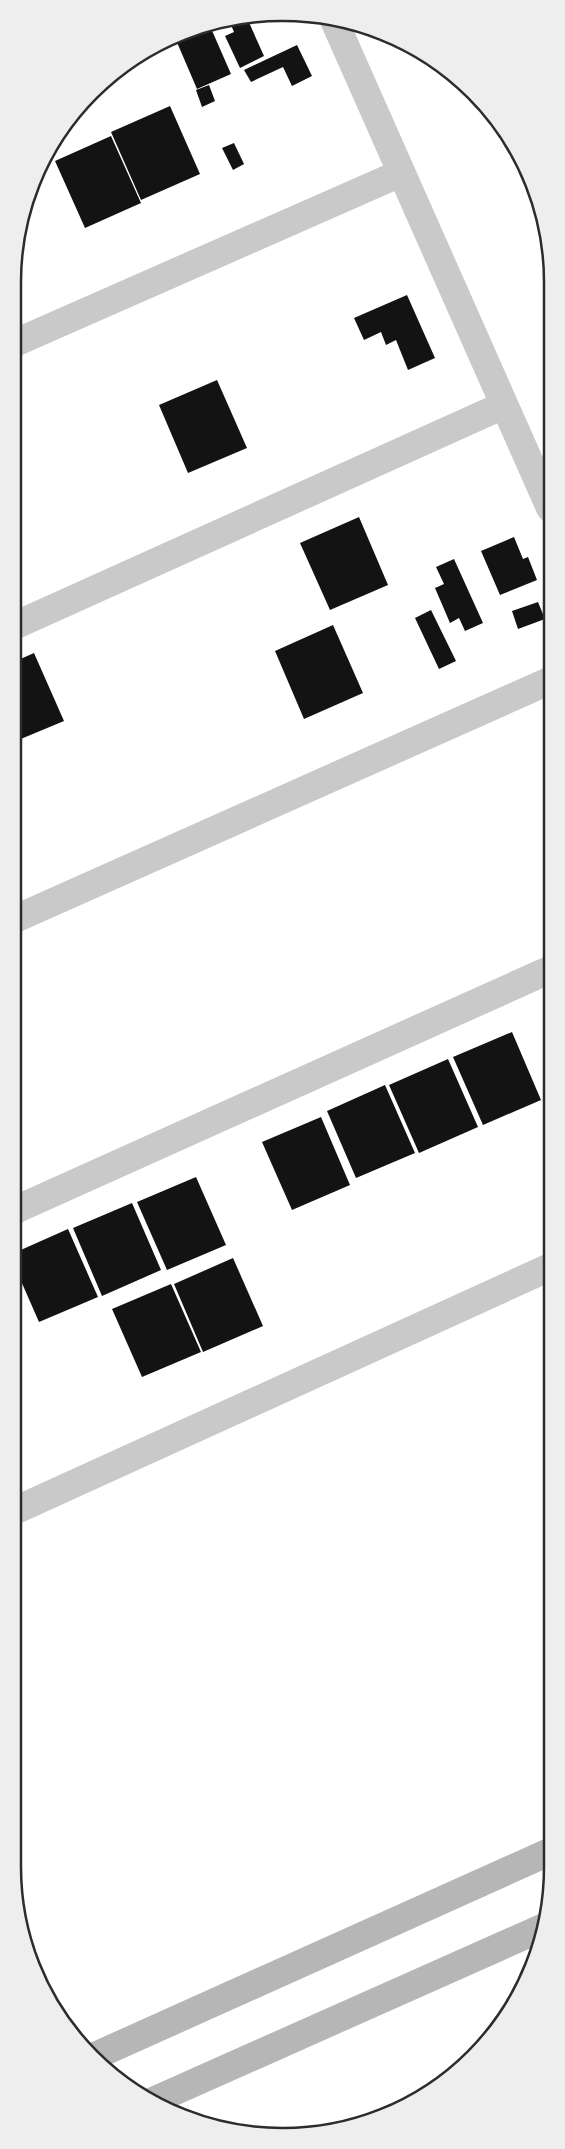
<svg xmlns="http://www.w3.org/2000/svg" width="565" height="2149" font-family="'IBM Plex Sans',sans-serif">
<rect width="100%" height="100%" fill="#fff"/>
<path fill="#131313" d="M 228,18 L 247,18 L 264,56 L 240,68 L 225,36 L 234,32 Z
M 210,26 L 231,74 L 197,89 L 176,40 Z
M 297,45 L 312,76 L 292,86 L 283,67 L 251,82 L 244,70 Z
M 209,85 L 215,101 L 202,107 L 196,90 Z
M 170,106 L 200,174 L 141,200 L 111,132 Z
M 111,136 L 141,203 L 85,228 L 55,161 Z
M 234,143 L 244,164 L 233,170 L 222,148 Z
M 407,295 L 435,358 L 408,370 L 396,340 L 386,345 L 381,332 L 364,340 L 354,318 Z
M 217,380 L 247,448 L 188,473 L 159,405 Z
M 359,517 L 388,585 L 330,610 L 300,543 Z
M 514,537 L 523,559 L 528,557 L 537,580 L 500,595 L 481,551 Z
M 454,559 L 483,623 L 465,631 L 459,618 L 450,623 L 435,588 L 444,584 L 436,567 Z
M 538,602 L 545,619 L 518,629 L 512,611 Z
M 431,610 L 456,661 L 439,669 L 415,618 Z
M 333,625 L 363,693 L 304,719 L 275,651 Z
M 34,653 L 64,721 L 16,741 L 16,661 Z
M 512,1032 L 541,1100 L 483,1125 L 453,1057 Z
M 448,1059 L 478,1127 L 419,1153 L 389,1085 Z
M 385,1085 L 415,1153 L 356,1178 L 327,1111 Z
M 321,1117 L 350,1185 L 292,1210 L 262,1142 Z
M 196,1177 L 226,1245 L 167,1270 L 137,1202 Z
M 132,1203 L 161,1270 L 102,1296 L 73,1228 Z
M 68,1229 L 98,1297 L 39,1322 L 14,1265 L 14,1253 Z
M 233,1258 L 263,1326 L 203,1352 L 174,1284 Z
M 171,1284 L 201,1352 L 142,1377 L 112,1309 Z"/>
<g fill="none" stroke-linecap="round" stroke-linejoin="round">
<path stroke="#c9c9c9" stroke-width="28" d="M 333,18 L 550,508
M 17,342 L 401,173
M 16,625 L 504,405
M 15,919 L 549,681
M 15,1210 L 549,970
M 14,1511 L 548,1268"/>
<path stroke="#b6b6b6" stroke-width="28" d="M 95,2056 L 547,1853
M 153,2101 L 544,1927"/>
</g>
<path d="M0 0H565V2149H0ZM282 21H283A261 261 0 0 1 544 282V1867A261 261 0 0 1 283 2128H282A261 261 0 0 1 21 1867V282A261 261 0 0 1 282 21Z" fill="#eee" fill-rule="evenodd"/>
<path fill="none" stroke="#2c2c2c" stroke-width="2.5" d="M282 21H283A261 261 0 0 1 544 282V1867A261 261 0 0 1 283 2128H282A261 261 0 0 1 21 1867V282A261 261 0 0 1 282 21Z"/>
</svg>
